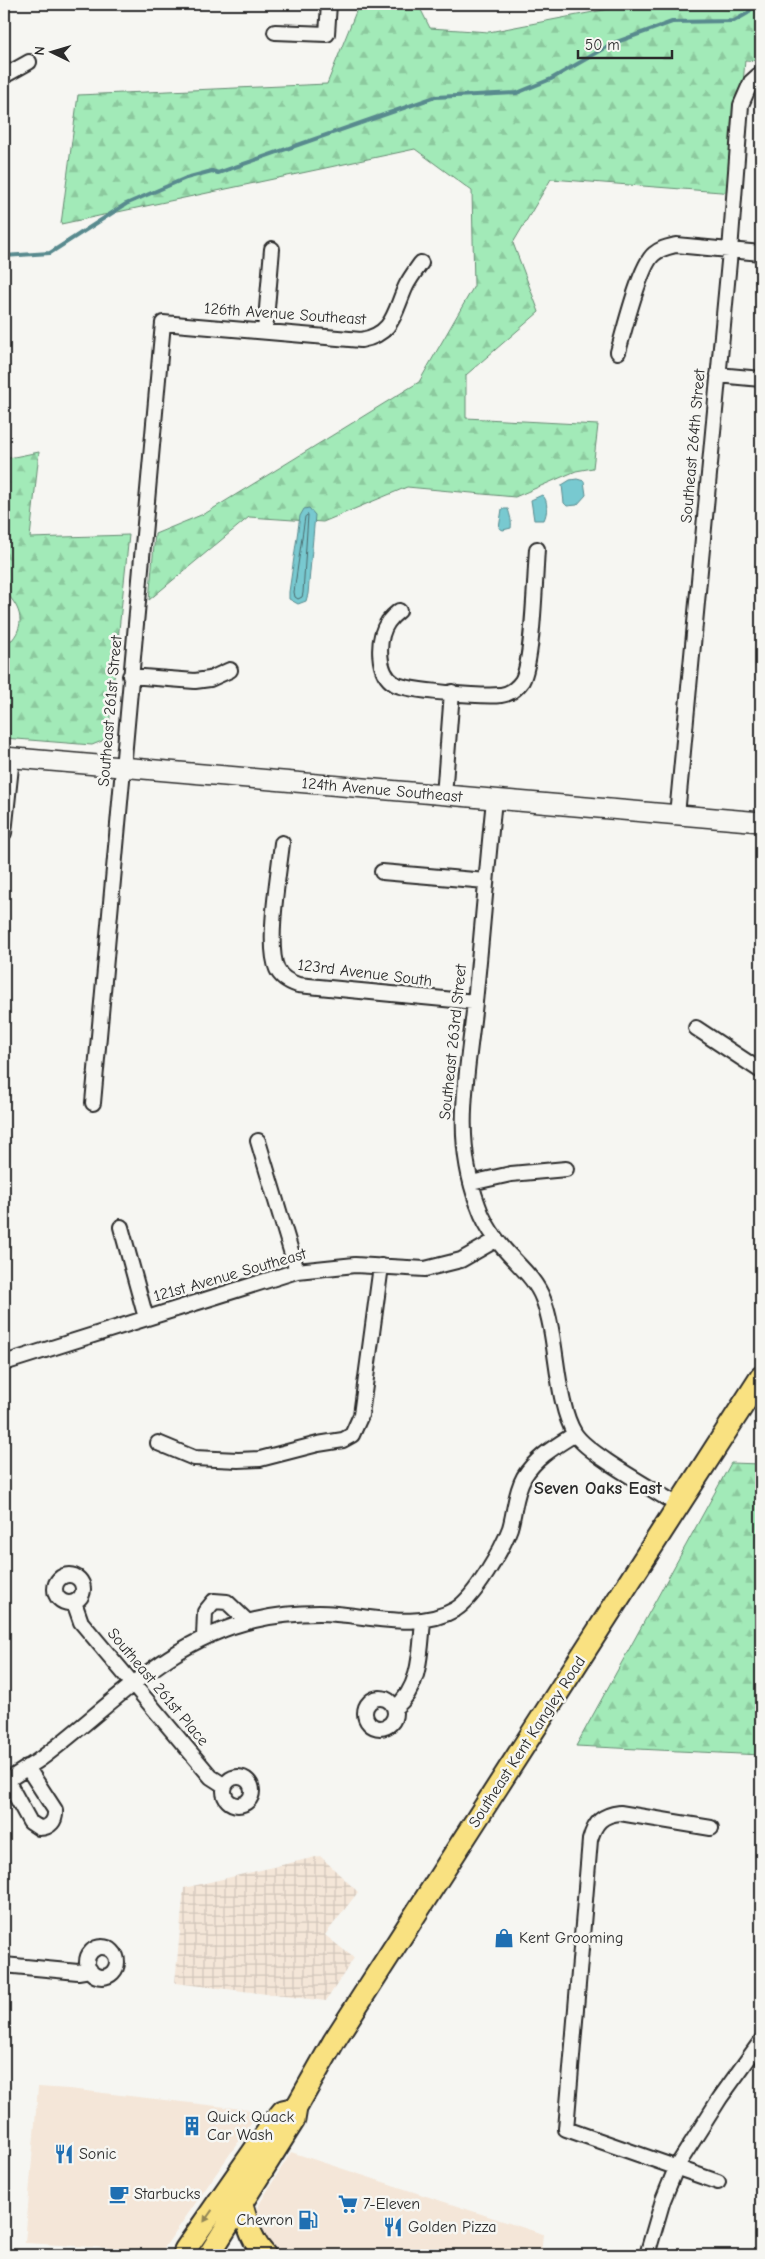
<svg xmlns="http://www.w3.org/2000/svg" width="765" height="2259" font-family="'Comic Neue',sans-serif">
<defs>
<pattern id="industrial-grid" width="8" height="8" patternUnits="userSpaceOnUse" patternTransform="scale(1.25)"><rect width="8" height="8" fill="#f4e6d8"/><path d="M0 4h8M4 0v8" fill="none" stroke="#d1c5ba"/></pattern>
<pattern id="forest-firs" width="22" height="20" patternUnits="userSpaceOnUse" patternTransform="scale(1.25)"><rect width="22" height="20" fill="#a2eab8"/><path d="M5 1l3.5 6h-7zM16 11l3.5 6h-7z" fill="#8cc99e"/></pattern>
</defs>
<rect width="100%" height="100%" fill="#f6f6f2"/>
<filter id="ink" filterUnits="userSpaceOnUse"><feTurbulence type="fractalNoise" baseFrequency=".02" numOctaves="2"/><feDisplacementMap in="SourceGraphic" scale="10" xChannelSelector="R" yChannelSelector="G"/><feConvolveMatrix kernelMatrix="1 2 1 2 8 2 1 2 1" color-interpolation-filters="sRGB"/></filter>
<g filter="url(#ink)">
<path fill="#f4e6d8" d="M 38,2087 L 69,2089 L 260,2111 L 162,2251 L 25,2243 Z
M 291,2152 L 543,2234 L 541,2255 L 294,2255 L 280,2252 L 260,2235 L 255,2211 Z"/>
<path fill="url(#industrial-grid)" d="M 320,1856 L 358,1892 L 325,1935 L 354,1958 L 326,2001 L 175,1983 L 184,1888 Z"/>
<path fill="url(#forest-firs)" stroke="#668a72" d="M 368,4 L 418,4 L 430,28 L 489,32 L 635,4 L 761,4 L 761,61 L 745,60 L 734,193 L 551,179 L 513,243 L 539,312 L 466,375 L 466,418 L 598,425 L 593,468 L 576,471 L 515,497 L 407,487 L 323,522 L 249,517 L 149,600 L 155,534 L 206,513 L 419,382 L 474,286 L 472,191 L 415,149 L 61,224 L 78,95 L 327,84 L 357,9 Z
M 39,452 L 30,538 L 129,535 L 108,735 L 102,741 L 92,745 L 4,738 L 4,640 L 12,640 C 27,622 19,605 4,591 L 4,459 Z
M 731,1463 L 761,1464 L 761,1755 L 576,1746 Z"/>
<path fill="#78c9d0" stroke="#598a8e" d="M 577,479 L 584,481 L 586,495 L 577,505 L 567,506 L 564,503 L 562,485 L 570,480 Z
M 542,495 C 549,500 547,514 544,520 L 534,520 L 531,500 Z
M 309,508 L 315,515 L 308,594 L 306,601 L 298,604 L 289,599 L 289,592 L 300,516 L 304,509 Z
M 502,509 L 508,509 C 510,515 512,522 511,528 L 503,530 L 499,528 Z"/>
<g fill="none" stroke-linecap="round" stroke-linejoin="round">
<path stroke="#4a6a6d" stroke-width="1" d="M 308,515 L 303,593 L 302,597 L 298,599 L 295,597 L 294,592 L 305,517 Z"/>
<path stroke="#598a8e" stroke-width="4" d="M 4,256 L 50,253 L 126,204 L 186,178 L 212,171 L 218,173 L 435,97 L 517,93 L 551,79 L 614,43 L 672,22 L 734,21 L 748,13 L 754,4"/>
<defs>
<path id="street" d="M 275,32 L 327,34 L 329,4
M 4,76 L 29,62
M 265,332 L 272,249
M 618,352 C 624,331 640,265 654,254 C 661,248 668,247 676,245 L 761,253
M 718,375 L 761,379
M 399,611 C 395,614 391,618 388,622 C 377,638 376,673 395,684 C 408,691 484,697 501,695 C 510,694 517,688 522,681 C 533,662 535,576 537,549
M 130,676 L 195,681 L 210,679 L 230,670
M 444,796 L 452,692
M 494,800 C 487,867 482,935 475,1002 C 468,1073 452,1136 478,1205 C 482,1217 490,1231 497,1240 C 511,1260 534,1275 543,1299 C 558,1337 555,1402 575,1434 C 589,1455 655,1490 679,1506
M 677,815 L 730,251 L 741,105 L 751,82 L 761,73
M 4,833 L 12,757
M 282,843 C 279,872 266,945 277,969 C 281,978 289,982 298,985 L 475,1002
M 382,872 L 486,881
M 696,1028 L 761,1071
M 93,1103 L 163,323 L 361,340 C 394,334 394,312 406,286 C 410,278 416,270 421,263
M 258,1141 L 297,1271
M 471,1183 L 511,1174 L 566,1169
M 121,1227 L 146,1318
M 4,1363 L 297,1271 L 355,1265 L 425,1269 L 461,1260 L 496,1240
M 158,1443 L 194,1458 L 238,1460 L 260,1459 L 318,1444 L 343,1440 L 352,1435 L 361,1415 L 381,1266
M55 1589a14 14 0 1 1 28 0a14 14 0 1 1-28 0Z
M 74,1602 L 81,1622 L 211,1777 L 225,1786
M 204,1637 L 205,1612 L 214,1601 L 227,1602 L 248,1622
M365 1713a15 15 0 1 1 30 0a15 15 0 1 1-30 0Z
M 395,1708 C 421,1687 420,1652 423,1621
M224 1791a14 14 0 1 1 28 0a14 14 0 1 1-28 0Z
M 7,1780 L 30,1822 L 39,1828 C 50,1828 56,1821 55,1810 L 27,1767
M 4,1783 C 15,1775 27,1768 39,1760 C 109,1709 166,1640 255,1620 C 276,1615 297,1613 319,1613 C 363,1613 415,1633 456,1609 C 475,1597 502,1550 510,1528 C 515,1511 515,1493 524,1477 C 536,1457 556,1446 575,1434
M 711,1828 L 620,1813 C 602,1815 595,1822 590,1840 L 566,2129 L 718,2182
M87 1962a15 15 0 1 1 30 0a15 15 0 1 1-30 0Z
M 4,1965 L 78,1972 L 90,1970
M 647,2255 L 663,2200 L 677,2166 L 720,2098 L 761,2041"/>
<path id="secondary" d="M 4,757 L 761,822"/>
<path id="primary" d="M 242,2205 C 248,2225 251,2240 265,2255
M 185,2255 L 185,2250 L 274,2122 L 283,2111 L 296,2108
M 209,2255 L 294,2120 L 296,2108 L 334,2041 L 761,1377"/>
</defs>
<use href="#street" stroke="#2b2b2b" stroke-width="18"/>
<use href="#secondary" stroke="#2b2b2b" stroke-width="22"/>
<use href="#primary" stroke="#2b2b2b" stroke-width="25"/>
<use href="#street" stroke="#f6f6f2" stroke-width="14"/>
<use href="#secondary" stroke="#f6f6f2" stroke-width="19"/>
<use href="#primary" stroke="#f9e181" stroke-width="21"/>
</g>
<defs><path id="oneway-solid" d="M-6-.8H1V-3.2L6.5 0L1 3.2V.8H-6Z" transform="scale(1.25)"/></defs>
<use fill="#928656" href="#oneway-solid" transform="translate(208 2216) rotate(125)"/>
</g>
<defs>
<symbol id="shop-bare" viewBox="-9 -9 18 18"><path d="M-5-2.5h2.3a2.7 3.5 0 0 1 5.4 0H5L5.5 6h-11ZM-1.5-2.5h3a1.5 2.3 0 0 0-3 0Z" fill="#1f6fb2" stroke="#f6f6f2" stroke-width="2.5" paint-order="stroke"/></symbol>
<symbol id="building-bare" viewBox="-9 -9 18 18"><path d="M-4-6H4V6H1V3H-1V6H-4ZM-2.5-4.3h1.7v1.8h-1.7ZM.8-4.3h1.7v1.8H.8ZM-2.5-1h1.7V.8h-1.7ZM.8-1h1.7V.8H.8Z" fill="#1f6fb2" stroke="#f6f6f2" stroke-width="2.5" paint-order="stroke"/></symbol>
<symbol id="restaurant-bare" viewBox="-9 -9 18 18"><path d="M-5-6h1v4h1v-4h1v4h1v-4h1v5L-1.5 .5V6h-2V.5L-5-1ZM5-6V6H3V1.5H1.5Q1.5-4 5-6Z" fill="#1f6fb2" stroke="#f6f6f2" stroke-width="2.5" paint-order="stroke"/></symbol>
<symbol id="cafe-bare" viewBox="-9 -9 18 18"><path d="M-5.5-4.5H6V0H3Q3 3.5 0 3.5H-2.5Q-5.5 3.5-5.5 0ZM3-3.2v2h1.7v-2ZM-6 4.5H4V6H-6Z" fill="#1f6fb2" stroke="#f6f6f2" stroke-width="2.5" paint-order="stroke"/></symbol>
<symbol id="supermarket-bare" viewBox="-9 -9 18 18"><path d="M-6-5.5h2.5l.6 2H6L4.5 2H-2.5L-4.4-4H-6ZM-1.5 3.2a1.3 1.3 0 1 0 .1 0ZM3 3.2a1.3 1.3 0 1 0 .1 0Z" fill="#1f6fb2" stroke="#f6f6f2" stroke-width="2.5" paint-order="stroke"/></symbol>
<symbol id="fuel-bare" viewBox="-9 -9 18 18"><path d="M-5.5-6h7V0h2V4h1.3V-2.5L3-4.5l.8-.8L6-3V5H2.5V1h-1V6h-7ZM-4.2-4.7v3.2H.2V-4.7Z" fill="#1f6fb2" stroke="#f6f6f2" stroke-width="2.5" paint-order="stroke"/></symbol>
</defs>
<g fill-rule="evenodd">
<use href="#shop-bare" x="490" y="1924" width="28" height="28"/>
<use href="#building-bare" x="178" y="2112" width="28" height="28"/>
<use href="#restaurant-bare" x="50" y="2140" width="28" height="28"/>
<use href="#cafe-bare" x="105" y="2180" width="28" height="28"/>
<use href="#supermarket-bare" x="334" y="2190" width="28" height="28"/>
<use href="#fuel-bare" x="294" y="2206" width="28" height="28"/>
<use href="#restaurant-bare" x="379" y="2213" width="28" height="28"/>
</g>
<g text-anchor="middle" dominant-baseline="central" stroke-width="5" stroke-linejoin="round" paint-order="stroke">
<g font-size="16" fill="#2b2b2b" stroke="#f6f6f2">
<text transform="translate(285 314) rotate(4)">126th Avenue Southeast</text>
<text transform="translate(693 446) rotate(-85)">Southeast 264th Street</text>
<text transform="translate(110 711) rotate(-85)">Southeast 261st Street</text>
<text transform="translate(382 790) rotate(5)">124th Avenue Southeast</text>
<text transform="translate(365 973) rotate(7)">123rd Avenue South</text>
<text transform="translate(453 1042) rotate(-84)">Southeast 263rd Street</text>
<text transform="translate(230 1275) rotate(-16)">121st Avenue Southeast</text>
<text transform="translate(158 1687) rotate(50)">Southeast 261st Place</text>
<text transform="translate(527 1742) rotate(-57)">Southeast Kent Kangley Road</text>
</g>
<g font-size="16" fill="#2b2b2b" stroke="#f6f6f2" text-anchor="start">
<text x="519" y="1938">Kent Grooming</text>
<text x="207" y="2117">Quick Quack<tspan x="207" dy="18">Car Wash</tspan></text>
<text x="79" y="2154">Sonic</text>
<text x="134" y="2194">Starbucks</text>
<text x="363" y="2204">7-Eleven</text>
<text x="293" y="2220" text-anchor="end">Chevron</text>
<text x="408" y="2227">Golden Pizza</text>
</g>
<g font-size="18" font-weight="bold" fill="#2b2b2b" stroke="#f6f6f2">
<text x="598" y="1488">Seven Oaks East</text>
</g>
</g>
<rect width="765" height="2259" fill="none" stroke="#f6f6f2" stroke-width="20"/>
<rect x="10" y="10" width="745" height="2239" fill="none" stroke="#2b2b2b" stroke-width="2" filter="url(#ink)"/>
<g transform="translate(52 52) rotate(275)" stroke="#f6f6f2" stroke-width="4" paint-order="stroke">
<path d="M0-4L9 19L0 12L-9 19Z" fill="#2b2b2b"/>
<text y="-8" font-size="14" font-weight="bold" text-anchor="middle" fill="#2b2b2b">N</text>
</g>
<path d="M578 50v8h94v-8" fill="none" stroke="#2b2b2b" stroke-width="2.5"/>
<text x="585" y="50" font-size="15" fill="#2b2b2b" stroke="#f6f6f2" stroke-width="4" paint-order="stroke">50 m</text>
</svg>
